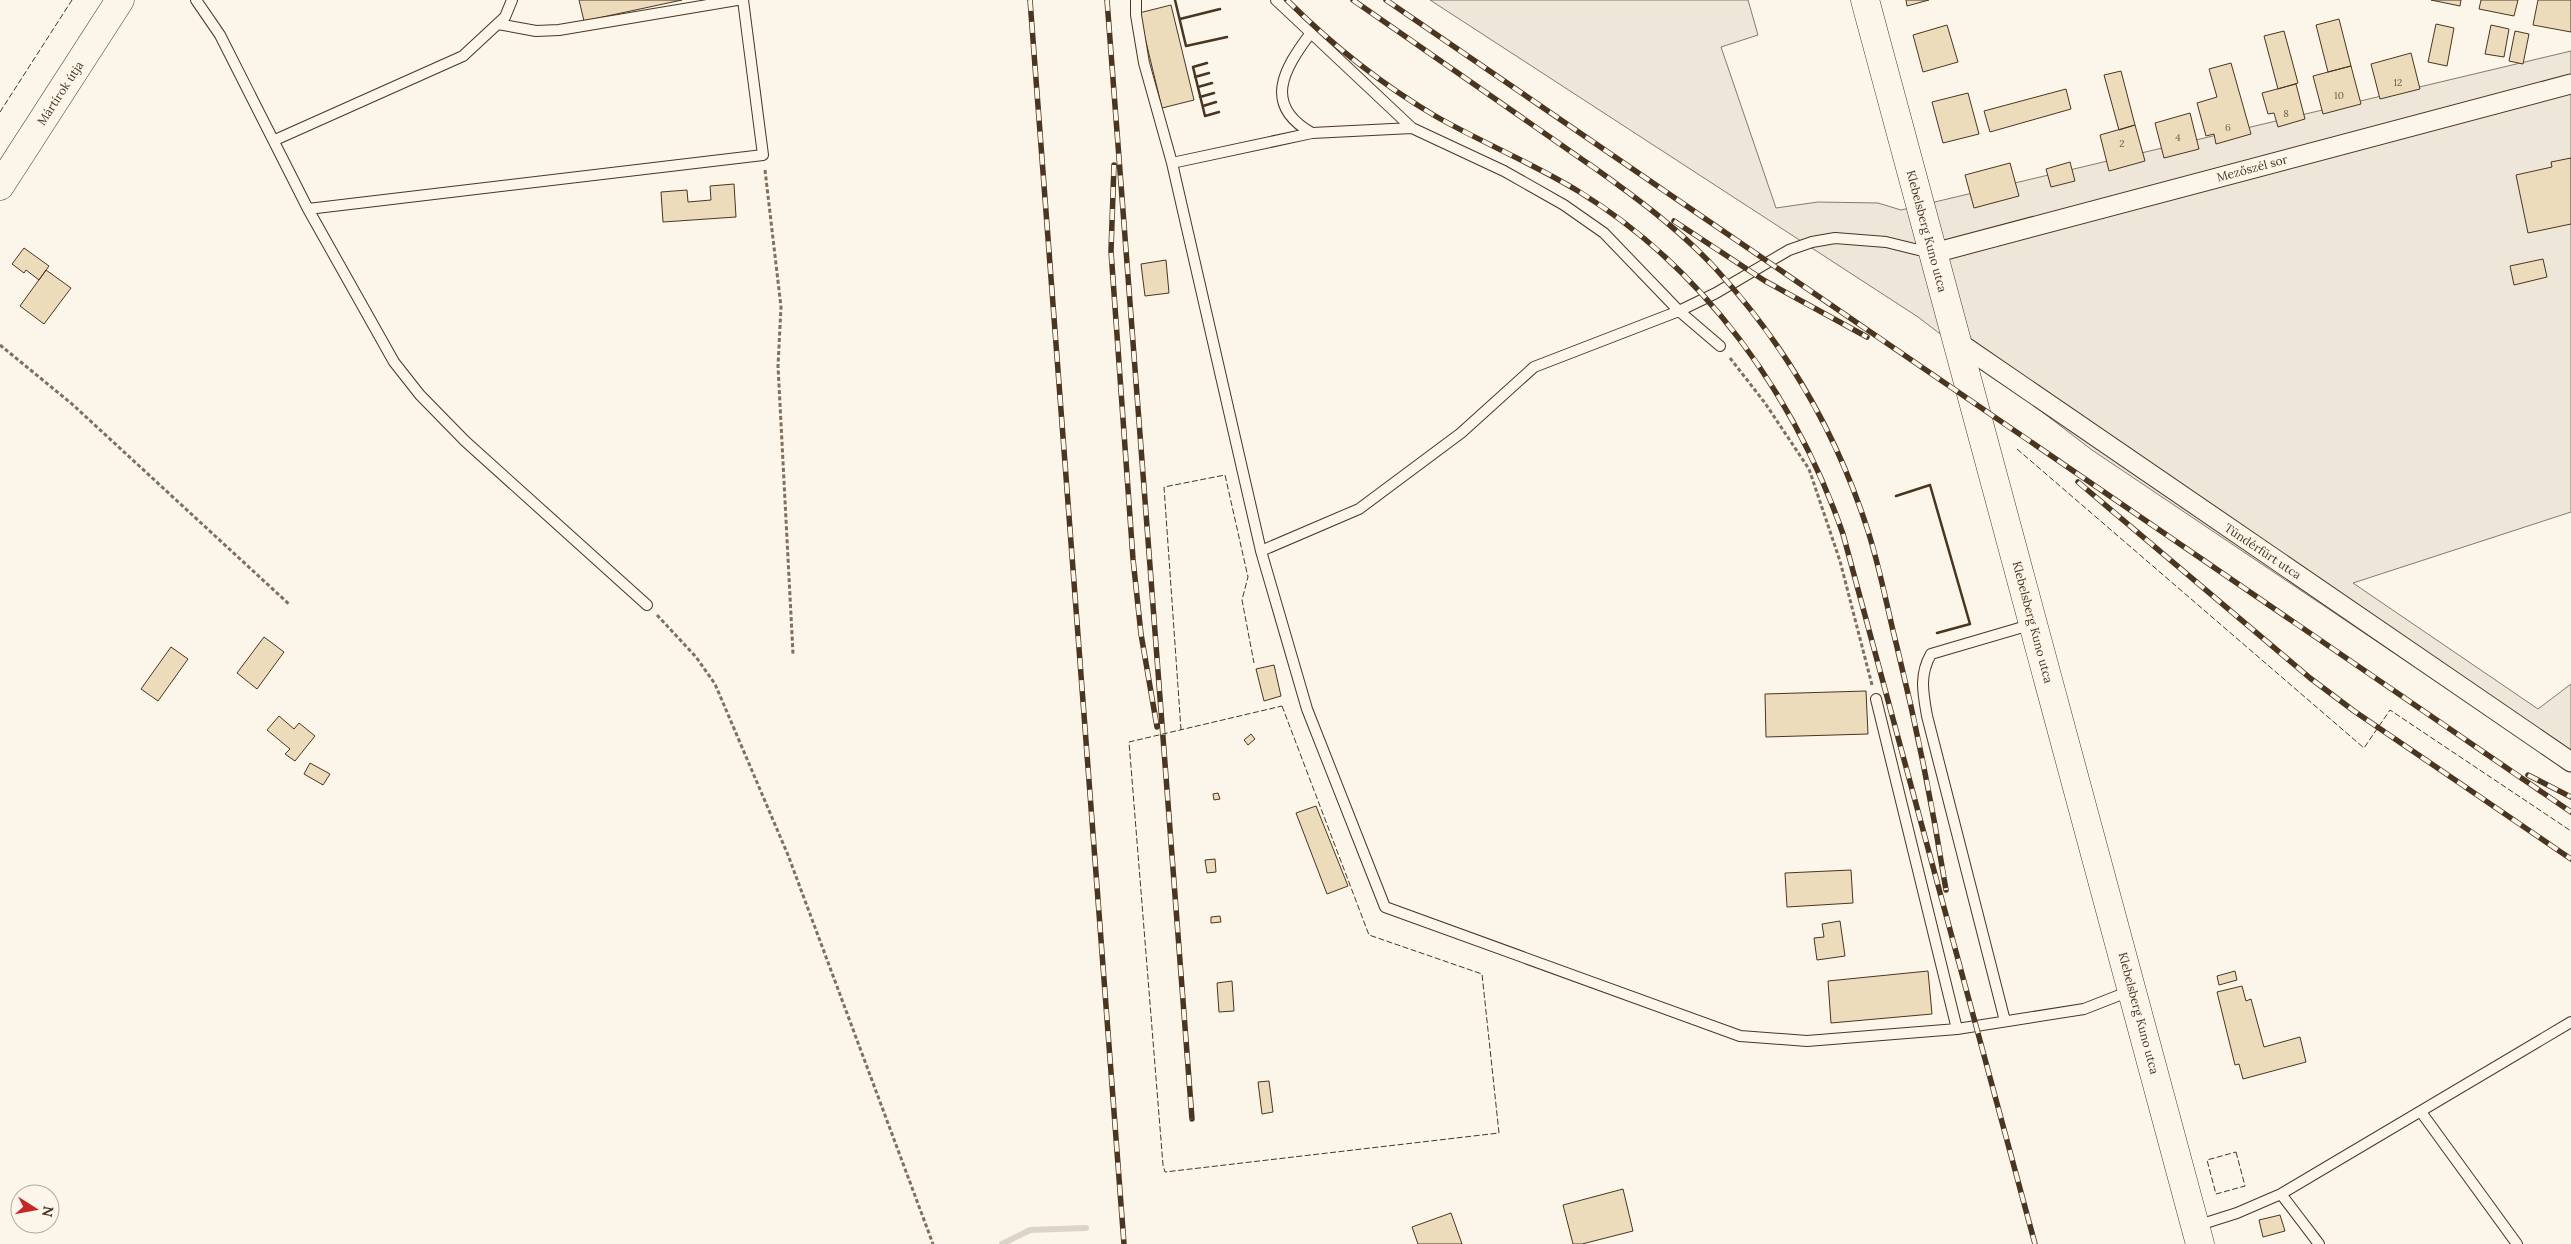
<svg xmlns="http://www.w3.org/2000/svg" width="2571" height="1244" font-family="Lora,serif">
<rect width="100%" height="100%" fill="#fbf6e9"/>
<path fill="#ede6d9" stroke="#887966" d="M 1430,0 L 1748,0 L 1758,35 L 1721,47 L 1776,208 L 1818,202 L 1878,203 L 1901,210 L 2571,51 L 2571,512 L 2353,583 L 2538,709 L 2571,684 L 2571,772 L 2092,450 L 1918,317 Z"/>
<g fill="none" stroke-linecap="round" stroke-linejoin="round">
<path stroke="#dcd4c6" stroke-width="6" d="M 1002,1244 L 1030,1230 L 1086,1228"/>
</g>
<path fill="#ecdcbc" stroke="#4a3520" d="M 579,0 L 682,0 L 584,21 Z
M 1906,0 L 1929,0 L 1907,6 Z
M 2431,0 L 2461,0 L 2460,6 Z
M 2481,0 L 2518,0 L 2514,16 L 2479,9 Z
M 2538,0 L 2571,0 L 2571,32 L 2533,25 Z
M 1171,5 L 1194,100 L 1162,108 L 1139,13 Z
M 2339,19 L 2351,66 L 2328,72 L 2316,25 Z
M 2436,24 L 2454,28 L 2447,66 L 2428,62 Z
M 1947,25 L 1958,62 L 1923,72 L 1913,35 Z
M 2491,25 L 2509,29 L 2504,57 L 2485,54 Z
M 2284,31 L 2298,83 L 2278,89 L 2264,36 Z
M 2515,31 L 2529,34 L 2523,64 L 2509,61 Z
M 2411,53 L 2420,89 L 2380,99 L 2371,64 Z
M 2231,63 L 2251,134 L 2216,144 L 2214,134 L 2206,136 L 2197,103 L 2217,97 L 2209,69 Z
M 2351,66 L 2361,104 L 2323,114 L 2313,76 Z
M 2121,71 L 2135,125 L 2119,130 L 2104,75 Z
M 2296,84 L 2305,119 L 2278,127 L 2274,113 L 2268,114 L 2262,93 Z
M 2066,89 L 2071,109 L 1990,132 L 1984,111 Z
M 1968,93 L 1979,134 L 1943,143 L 1932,102 Z
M 2190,113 L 2199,149 L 2164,158 L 2155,123 Z
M 2135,125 L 2145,161 L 2109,171 L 2100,135 Z
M 2571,158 L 2571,224 L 2528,233 L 2516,175 L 2552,167 L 2551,162 Z
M 2070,162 L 2075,181 L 2051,187 L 2046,169 Z
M 2010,163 L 2019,196 L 1974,208 L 1965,175 Z
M 734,184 L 736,217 L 663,222 L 661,192 L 687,190 L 688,202 L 711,200 L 710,186 Z
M 24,248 L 49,266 L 39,280 L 26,270 L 24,273 L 12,264 Z
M 2543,259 L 2547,277 L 2514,285 L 2510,266 Z
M 1166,260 L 1169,293 L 1145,296 L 1141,264 Z
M 46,270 L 71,288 L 44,324 L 20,306 Z
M 264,637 L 284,652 L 257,689 L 237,673 Z
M 171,647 L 188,659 L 158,701 L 141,689 Z
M 1274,665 L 1281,696 L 1264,701 L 1256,669 Z
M 1866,691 L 1868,734 L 1766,737 L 1765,694 Z
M 279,716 L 294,729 L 299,723 L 315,736 L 295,761 L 285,754 L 290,749 L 267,730 Z
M 1251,734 L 1255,739 L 1248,745 L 1244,740 Z
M 310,763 L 330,774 L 323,785 L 304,774 Z
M 1218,793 L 1220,799 L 1214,800 L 1213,794 Z
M 1316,806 L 1348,886 L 1327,894 L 1296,813 Z
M 1215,859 L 1216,872 L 1207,873 L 1205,860 Z
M 1851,870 L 1853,903 L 1787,907 L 1785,873 Z
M 1220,916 L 1221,922 L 1211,923 L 1211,917 Z
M 1840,921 L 1845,956 L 1817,960 L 1814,938 L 1824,937 L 1822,924 Z
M 1928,971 L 1932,1014 L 1831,1023 L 1828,981 Z
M 2235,971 L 2237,980 L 2219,985 L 2217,976 Z
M 1232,981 L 1234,1011 L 1219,1012 L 1217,983 Z
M 2242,986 L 2246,1001 L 2251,999 L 2264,1047 L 2300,1037 L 2306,1062 L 2243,1079 L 2239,1064 L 2235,1065 L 2217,992 Z
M 1269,1081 L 1273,1112 L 1262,1114 L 1258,1082 Z
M 1623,1189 L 1633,1231 L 1582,1244 L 1573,1244 L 1563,1205 Z
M 1451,1213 L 1462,1244 L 1418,1244 L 1412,1227 Z
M 2280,1215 L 2285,1231 L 2263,1237 L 2259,1220 Z"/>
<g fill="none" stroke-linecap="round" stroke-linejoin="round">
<defs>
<path id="lane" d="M 196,0 L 220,35 L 308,209 L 394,362 L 420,395 L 465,441 L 647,605
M 1136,0 L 1136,15 L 1144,63 L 1172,163 L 1261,551 L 1307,709 L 1385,907 L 1740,1036 L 1807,1041 L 1957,1029 L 2084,1009 L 2130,991
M 1276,0 L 1412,128 L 1504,171 L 1564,205 L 1604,233 L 1679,311 L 1720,346
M 498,24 L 536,31 L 559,30 L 737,0
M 1310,34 C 1284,69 1262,105 1312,133
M 275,140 L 463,56 L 505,17 L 512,0
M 1172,163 L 1312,133 L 1412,128
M 308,209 L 763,155 L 743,0
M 1261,551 L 1359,509 L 1461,433 L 1534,367 L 1679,311 L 1716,293 L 1789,250 L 1812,242 L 1835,238 L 1886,242 L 1931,253
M 1876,699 L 1957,1029
M 2005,1021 L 1927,716 C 1923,693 1919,675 1931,654 L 2033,624
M 2421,1112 L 2517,1244
M 2281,1194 L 2319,1244
M 2196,1226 L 2237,1213 L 2281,1194 L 2571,1022"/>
<path id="street" d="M 1934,253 L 2571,84
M 1955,340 L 2571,762"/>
<path id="secondary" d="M 1865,0 L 2200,1244
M 0,186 L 120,0"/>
</defs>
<use href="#lane" stroke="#4a3520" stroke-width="12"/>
<use href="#street" stroke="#4a3520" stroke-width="21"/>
<use href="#secondary" stroke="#4a3520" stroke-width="29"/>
<path stroke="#7f6f5c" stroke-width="3" stroke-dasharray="4 2.5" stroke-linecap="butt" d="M 765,170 L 781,307 L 778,366 L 793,654
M 0,345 L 72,404 L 290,605
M 1730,358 L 1765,403 L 1809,469 L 1840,561 L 1872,685
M 657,615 L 696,657 L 715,684 L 788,855 L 933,1244"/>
<use href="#lane" stroke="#fbf6e9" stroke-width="10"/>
<use href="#street" stroke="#fbf6e9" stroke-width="19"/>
<use href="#secondary" stroke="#fbf6e9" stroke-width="28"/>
<defs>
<path id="rail" d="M 1030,0 L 1124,1244
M 1107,0 L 1192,1119
M 1287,0 C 1332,45 1381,84 1437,117 C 1483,143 1532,163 1578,191 C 1704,268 1795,396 1843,534 L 2035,1244
M 1353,0 L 1593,167
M 1386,0 L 2571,812
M 1589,164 C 1634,196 1678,228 1715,268 C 1784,343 1836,432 1867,528 C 1880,567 1887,608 1897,647 C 1917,728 1933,808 1946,890
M 1114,165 L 1111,251 L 1133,559 L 1141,634 L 1157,727
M 1674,221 L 1765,281 L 1867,337
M 2078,482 L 2310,678 L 2354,711 L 2571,859
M 2528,775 L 2571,797"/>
</defs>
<use href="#rail" stroke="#4a3520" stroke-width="5.5"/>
<use href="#rail" stroke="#fbf6e9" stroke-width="4" stroke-dasharray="11" stroke-linecap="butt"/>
<path stroke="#4a3520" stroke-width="1" stroke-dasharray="6 2.5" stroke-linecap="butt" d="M 0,112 L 72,0
M 2017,449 L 2364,748 L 2390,710 L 2571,831
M 1282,706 L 1369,935 L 1482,974 L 1499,1133 L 1165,1172 L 1163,1165 L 1129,742 Z
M 1181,730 L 1164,487 L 1225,475 L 1248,577 L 1242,600 L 1254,663
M 2236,1152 L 2245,1186 L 2216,1194 L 2207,1160 Z"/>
<path stroke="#4a3520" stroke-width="2.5" d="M 1175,0 L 1186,46 L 1227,37
M 1180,19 L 1220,9
M 1207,63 L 1193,67 L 1205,116 L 1219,112
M 1195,77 L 1209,73
M 1198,87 L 1212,83
M 1200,97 L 1214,93
M 1203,106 L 1216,102
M 1896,496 L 1930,485 L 1970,624 L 1937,633"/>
</g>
<g text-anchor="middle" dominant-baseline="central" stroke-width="4" stroke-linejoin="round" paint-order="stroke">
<g font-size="10" fill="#725f47">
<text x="2398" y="82">12</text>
<text x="2339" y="95">10</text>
<text x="2286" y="113">8</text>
<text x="2228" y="127">6</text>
<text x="2178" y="137">4</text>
<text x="2122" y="143">2</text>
</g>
<g font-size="12" fill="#4a3520" stroke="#fbf6e9">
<text transform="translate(60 93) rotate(-57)">Mártírok útja</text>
<text transform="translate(2252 168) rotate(-15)">Mezőszél sor</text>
<text transform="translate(1927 231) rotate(75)">Klebelsberg Kuno utca</text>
<text transform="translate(2263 551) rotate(34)">Tündérfürt utca</text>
<text transform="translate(2033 622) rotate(75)">Klebelsberg Kuno utca</text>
<text transform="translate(2139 1013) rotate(75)">Klebelsberg Kuno utca</text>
</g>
</g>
<g transform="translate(35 1209) rotate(101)"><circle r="24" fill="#fbf6e9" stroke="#b4a999"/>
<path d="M0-4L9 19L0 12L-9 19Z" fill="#c62828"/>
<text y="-8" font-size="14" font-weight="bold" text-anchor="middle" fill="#4a3520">N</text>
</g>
</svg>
